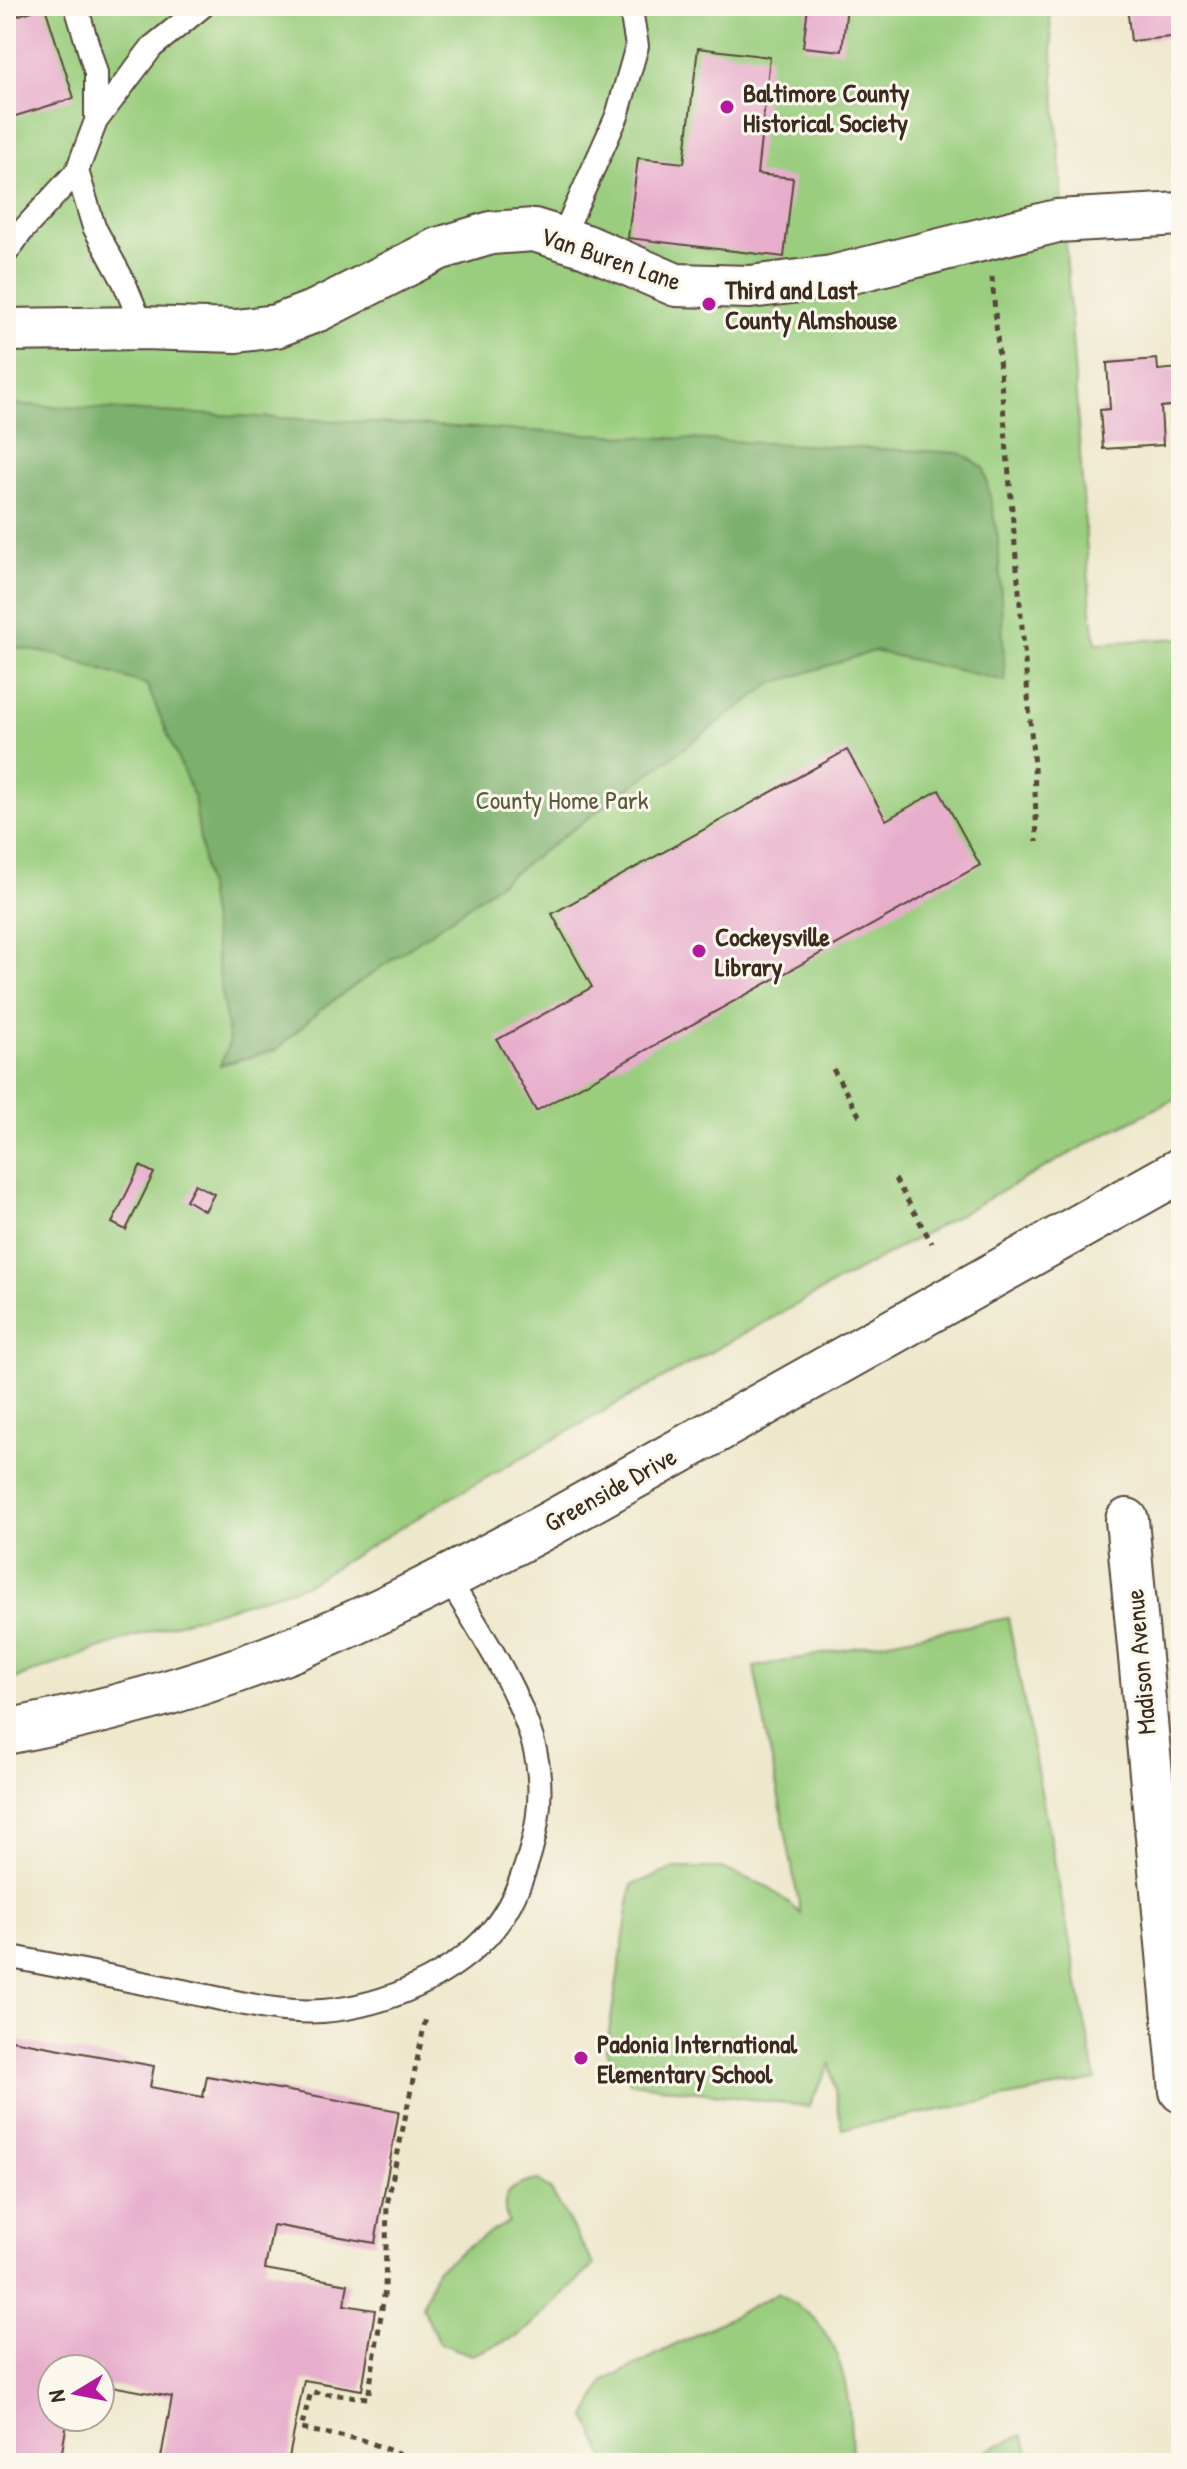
<svg xmlns="http://www.w3.org/2000/svg" width="1187" height="2469" font-family="'Patrick Hand',sans-serif">
<rect width="100%" height="100%" fill="#fbf7ec"/>
<filter id="ink" filterUnits="userSpaceOnUse"><feTurbulence type="fractalNoise" baseFrequency=".0125" numOctaves="2"/><feDisplacementMap in="SourceGraphic" scale="16" xChannelSelector="R" yChannelSelector="G"/><feConvolveMatrix kernelMatrix="1 2 1 2 8 2 1 2 1" color-interpolation-filters="sRGB"/></filter>
<filter id="wash" filterUnits="userSpaceOnUse"><feTurbulence type="fractalNoise" baseFrequency=".006" numOctaves="4" result="noise"/><feDisplacementMap in="SourceGraphic" scale="32" xChannelSelector="R" yChannelSelector="G"/><feGaussianBlur stdDeviation="1.8" result="paint"/><feColorMatrix in="noise" values="0 0 0 0 0 0 0 0 0 0 0 0 0 0 0 0 0 1.4 0 .05"/><feComposite in="paint" operator="in"/></filter>
<g filter="url(#wash)">
<rect width="100%" height="100%" fill="#ede7cb"/>
<path fill="#9acd7e" stroke="#6a7c4e" stroke-width="2" d="M 6,6 L 1049,6 L 1091,611 L 1096,643 L 1181,638 L 1181,1096 L 1109,1132 L 611,1407 L 442,1503 L 305,1585 L 132,1637 L 6,1682 Z
M 1008,1618 L 1096,2080 L 842,2129 L 830,2064 L 809,2107 L 632,2083 L 606,2051 L 632,1885 L 675,1868 L 721,1868 L 769,1887 L 801,1914 L 754,1667 Z
M 538,2180 L 551,2191 L 594,2265 L 521,2335 L 472,2355 L 439,2343 L 422,2307 L 436,2270 L 471,2244 L 508,2222 C 498,2193 511,2185 538,2180 Z
M 778,2293 C 791,2302 810,2312 819,2324 C 849,2364 851,2414 852,2463 L 607,2463 L 587,2417 L 604,2381 Z
M 1022,2435 L 1034,2463 L 958,2463 Z"/>
<path fill="#7bb06d" stroke="#5b6d46" stroke-width="2" d="M 6,404 L 961,453 L 984,468 L 998,537 L 1005,681 L 874,651 L 771,684 L 460,912 L 320,1010 L 276,1050 L 220,1065 L 229,1043 L 194,797 L 147,685 L 58,655 L 6,646 Z"/>
<g id="blocks">
<path fill="#e7aecc" d="M 808,6 L 847,6 L 842,51 L 803,47 Z
M 1127,6 L 1181,6 L 1181,36 L 1131,41 Z
M 45,7 L 74,98 L 6,119 L 6,19 Z
M 698,48 L 770,57 L 757,174 L 793,178 L 784,257 L 628,238 L 638,158 L 684,163 Z
M 1157,359 L 1158,370 L 1181,368 L 1181,405 L 1161,407 L 1163,445 L 1103,449 L 1100,410 L 1110,409 L 1107,363 Z
M 847,750 L 886,820 L 939,790 L 980,865 L 536,1111 L 497,1040 L 592,987 L 552,914 Z
M 140,1166 L 154,1173 L 126,1230 L 112,1223 Z
M 195,1184 L 214,1194 L 205,1211 L 186,1200 Z
M 6,2039 L 154,2066 L 150,2087 L 203,2097 L 207,2076 L 399,2111 L 375,2243 L 273,2225 L 265,2269 L 348,2284 L 344,2305 L 375,2310 L 362,2390 L 304,2380 L 288,2463 L 160,2463 L 172,2397 L 100,2384 L 100,2369 L 52,2369 L 52,2417 L 68,2417 L 60,2463 L 6,2463 L 6,2211 L 13,2174 L 6,2173 Z"/>
</g>
</g>
<g filter="url(#ink)">
<use href="#blocks" fill-opacity="0" stroke="#564638" stroke-width="2"/>
<g fill="none" stroke-linecap="round" stroke-linejoin="round">
<defs>
<path id="service" d="M 96,121 L 152,47 L 203,6
M 77,171 L 94,227 L 124,282 L 143,328
M 562,238 L 617,116 L 637,46 L 632,16 L 624,6
M 6,253 L 23,230 L 77,171 L 96,121 L 96,73 L 76,6
M 6,1956 C 70,1968 133,1981 197,1994 C 237,2002 281,2014 323,2011 C 384,2006 454,1977 494,1928 C 512,1906 522,1880 530,1853 C 541,1816 543,1776 532,1739 C 515,1682 478,1629 448,1578"/>
<path id="minor" d="M 6,330 L 143,328 L 237,331 L 276,326 L 318,310 L 438,249 L 491,233 L 534,230 L 586,246 L 676,285 L 750,287 L 832,277 L 1057,221 L 1181,214
M 1127,1520 L 1181,2091"/>
<path id="tertiary" d="M 6,1732 C 96,1714 185,1691 270,1658 C 365,1622 456,1574 546,1526 L 1181,1170"/>
</defs>
<use href="#service" stroke="#564638" stroke-width="26"/>
<use href="#minor" stroke="#564638" stroke-width="46"/>
<use href="#tertiary" stroke="#564638" stroke-width="48"/>
<path stroke="#564638" stroke-width="5" stroke-dasharray="6 6" stroke-linecap="butt" d="M 992,277 L 1034,766 L 1037,842
M 833,1069 L 860,1117
M 895,1179 L 932,1243
M 423,2463 L 363,2440 L 301,2429 L 311,2392 L 368,2398 L 385,2289 L 387,2205 L 426,2017"/>
<use href="#service" stroke="#fff" stroke-width="22"/>
<use href="#minor" stroke="#fff" stroke-width="42"/>
<use href="#tertiary" stroke="#fff" stroke-width="44"/>
</g>
</g>
<g fill="#b5179e" stroke="#fbf7ec" stroke-width="3">
<circle cx="727" cy="107" r="8"/>
<circle cx="709" cy="304" r="8"/>
<circle cx="699" cy="951" r="8"/>
<circle cx="581" cy="2058" r="8"/>
</g>
<g text-anchor="middle" dominant-baseline="central" stroke-width="6" stroke-linejoin="round" paint-order="stroke">
<g font-size="26" font-weight="bold" fill="#3b2a1e" stroke="#fbf7ec" text-anchor="start">
<text x="743" y="92">Baltimore County<tspan x="743" dy="30">Historical Society</tspan></text>
<text x="725" y="289">Third and Last<tspan x="725" dy="30">County Almshouse</tspan></text>
<text x="715" y="936">Cockeysville<tspan x="715" dy="30">Library</tspan></text>
<text x="597" y="2043">Padonia International<tspan x="597" dy="30">Elementary School</tspan></text>
</g>
<g font-size="26" fill="#3b2a1e" stroke="#fbf7ec">
<text transform="translate(611 258) rotate(19)">Van Buren Lane</text>
<text transform="translate(610 1489) rotate(-29)">Greenside Drive</text>
<text transform="translate(1140 1662) rotate(-95)">Madison Avenue</text>
</g>
<g font-size="26" fill="#585b3b" stroke="#fbf7ec">
<text x="562" y="799">County Home Park</text>
</g>
</g>
<rect width="1187" height="2469" fill="none" stroke="#fbf7ec" stroke-width="32"/>
<g transform="translate(76 2393) rotate(260)"><circle r="38" fill="#fbf7ec" stroke="#aea59a" stroke-width="2"/>
<path d="M0-6L14 30L0 20L-14 30Z" fill="#b5179e"/>
<text y="-12" font-size="22" font-weight="bold" text-anchor="middle" fill="#3b2a1e">N</text>
</g>
</svg>
